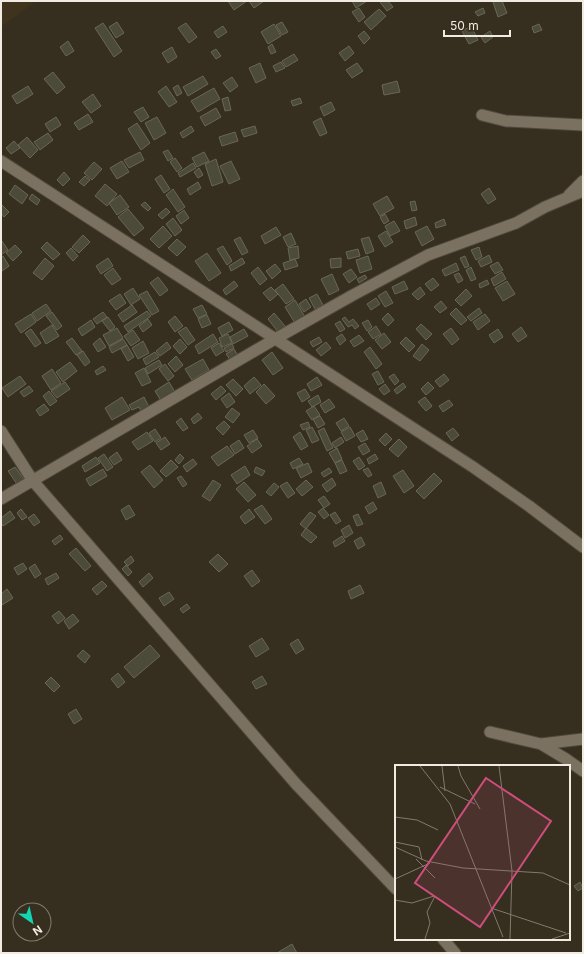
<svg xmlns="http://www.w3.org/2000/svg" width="584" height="954" font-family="Inter,sans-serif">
<rect width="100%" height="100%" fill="#362e1f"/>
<path fill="#3f331e" d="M 1,1 L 36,1 L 1,27 Z"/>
<path fill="#4c4a38" stroke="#6a6755" d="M 228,1 L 247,1 L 234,10 Z
M 249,1 L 264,1 L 254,8 Z
M 352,1 L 367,1 L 356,8 Z
M 381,1 L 388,1 L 393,7 L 387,11 L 380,2 Z
M 496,1 L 502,1 L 507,13 L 498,17 L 493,2 Z
M 359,8 L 365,17 L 359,22 L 352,12 Z
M 483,8 L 485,13 L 478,16 L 475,12 Z
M 379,9 L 386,16 L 371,30 L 364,22 Z
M 117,22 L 124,33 L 116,38 L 109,27 Z
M 282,22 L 288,32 L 282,35 L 276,25 Z
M 103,23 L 122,51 L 114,57 L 95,28 Z
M 186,23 L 197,37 L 189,43 L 178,28 Z
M 274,24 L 281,36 L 268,44 L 261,32 Z
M 539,24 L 542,30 L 534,33 L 532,27 Z
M 223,26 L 227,32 L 218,38 L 214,32 Z
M 471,26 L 478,40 L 469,44 L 462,31 Z
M 364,31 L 370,38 L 364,44 L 358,36 Z
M 490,31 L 493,37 L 485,43 L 481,37 Z
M 68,41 L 74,51 L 66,56 L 60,47 Z
M 272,44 L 276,52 L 271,54 L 268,47 Z
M 349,46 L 354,53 L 345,61 L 339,53 Z
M 172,47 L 177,57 L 168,63 L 162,53 Z
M 216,49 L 221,56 L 216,59 L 211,52 Z
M 294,54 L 298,60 L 286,67 L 282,61 Z
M 281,62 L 285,68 L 276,72 L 273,66 Z
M 260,63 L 266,78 L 256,83 L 249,68 Z
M 357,63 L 363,71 L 352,78 L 346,70 Z
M 53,72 L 65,87 L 57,94 L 44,79 Z
M 203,76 L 208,84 L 188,96 L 183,87 Z
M 232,77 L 238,86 L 230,92 L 223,83 Z
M 397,81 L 400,92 L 384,95 L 382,85 Z
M 178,85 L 182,93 L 177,96 L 173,88 Z
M 28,86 L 33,94 L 17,104 L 12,96 Z
M 166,86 L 177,102 L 169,107 L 158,92 Z
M 214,88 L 220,99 L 198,112 L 191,101 Z
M 93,94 L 101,106 L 91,113 L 82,102 Z
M 228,97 L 231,110 L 225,111 L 222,99 Z
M 300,98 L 302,103 L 293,106 L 291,101 Z
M 331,102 L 335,110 L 324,116 L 320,107 Z
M 143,107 L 149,117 L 141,122 L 134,112 Z
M 216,108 L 221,117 L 205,126 L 200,117 Z
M 88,114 L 93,122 L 79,130 L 74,123 Z
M 56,117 L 61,125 L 50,132 L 45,124 Z
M 157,117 L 166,133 L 154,140 L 145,123 Z
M 321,118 L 327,133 L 320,136 L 313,122 Z
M 137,123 L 150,143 L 141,150 L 128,129 Z
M 191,126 L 194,131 L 183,138 L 180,133 Z
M 255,126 L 257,133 L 244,137 L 241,130 Z
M 235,132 L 238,141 L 222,146 L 219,137 Z
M 48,133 L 53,140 L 40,150 L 34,142 Z
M 27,137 L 38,150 L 30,158 L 18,145 Z
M 14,141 L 20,148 L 11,154 L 6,148 Z
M 168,150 L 173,158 L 168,161 L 163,152 Z
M 140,152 L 144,160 L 129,168 L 124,160 Z
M 204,152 L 209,161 L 197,167 L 192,158 Z
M 175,158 L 182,168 L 177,172 L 170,162 Z
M 216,159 L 223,182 L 212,186 L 205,164 Z
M 122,161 L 129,172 L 117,179 L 110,168 Z
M 231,161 L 240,179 L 229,184 L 220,166 Z
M 94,162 L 102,169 L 92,180 L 84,173 Z
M 193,163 L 196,168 L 180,177 L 178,173 Z
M 199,168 L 203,175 L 198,178 L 194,172 Z
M 64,172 L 70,179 L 63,186 L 57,180 Z
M 161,175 L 170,189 L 164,193 L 155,179 Z
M 85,176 L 90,180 L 84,186 L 79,182 Z
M 198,182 L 201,188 L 190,195 L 187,189 Z
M 105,184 L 117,194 L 107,206 L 95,196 Z
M 15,185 L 28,195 L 22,204 L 9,194 Z
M 489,188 L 496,199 L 488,204 L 481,194 Z
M 173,189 L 185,207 L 178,212 L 166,195 Z
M 32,194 L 40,200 L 37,205 L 29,199 Z
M 120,195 L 129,207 L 117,215 L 109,203 Z
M 387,196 L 394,208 L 380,216 L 373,204 Z
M 415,201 L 417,210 L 412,211 L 410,202 Z
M 145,202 L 151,208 L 148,211 L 141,205 Z
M 1,204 L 9,212 L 4,217 L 1,213 Z
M 166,208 L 170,212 L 162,219 L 158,215 Z
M 128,209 L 144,228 L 134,236 L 118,217 Z
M 184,210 L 189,218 L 181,224 L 176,216 Z
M 385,214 L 389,221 L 384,224 L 380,217 Z
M 415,217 L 417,225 L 406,229 L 404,221 Z
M 173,218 L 182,230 L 175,236 L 166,224 Z
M 444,219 L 446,225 L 436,228 L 435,223 Z
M 394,221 L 400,231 L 390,236 L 385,226 Z
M 163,226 L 172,236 L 159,248 L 150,239 Z
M 427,226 L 434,239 L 422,246 L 415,232 Z
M 276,227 L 281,235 L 265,244 L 261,236 Z
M 386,231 L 393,242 L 385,247 L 378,236 Z
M 291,233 L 296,244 L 288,247 L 283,237 Z
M 83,235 L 90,242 L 79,253 L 72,247 Z
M 240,237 L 248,252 L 242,255 L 234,240 Z
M 369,237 L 374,251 L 366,254 L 361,239 Z
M 177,239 L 186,247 L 177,256 L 168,248 Z
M 2,241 L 8,250 L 1,255 L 1,242 Z
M 47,242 L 60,254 L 53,260 L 41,248 Z
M 15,245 L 22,252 L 13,261 L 6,253 Z
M 223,246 L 232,261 L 227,265 L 217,249 Z
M 298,246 L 299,258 L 290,260 L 288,248 Z
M 479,247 L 482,257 L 476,260 L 471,250 Z
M 71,248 L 78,256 L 73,261 L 66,253 Z
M 358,249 L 360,256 L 348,259 L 346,252 Z
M 207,253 L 221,273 L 209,281 L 195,261 Z
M 489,255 L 492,262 L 481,267 L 478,261 Z
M 3,256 L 9,266 L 2,271 L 1,257 Z
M 368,256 L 372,269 L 360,273 L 356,260 Z
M 465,256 L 469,266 L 465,268 L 460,258 Z
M 45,258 L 54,266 L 42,280 L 33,273 Z
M 108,258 L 113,266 L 101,274 L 96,266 Z
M 242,258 L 245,263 L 231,271 L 229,266 Z
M 341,258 L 341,267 L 331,268 L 330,259 Z
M 295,259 L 298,266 L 285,270 L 283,263 Z
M 498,262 L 503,270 L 495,274 L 490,266 Z
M 456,263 L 459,270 L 445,276 L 442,270 Z
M 275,264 L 281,271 L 272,279 L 266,271 Z
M 258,267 L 267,279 L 260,285 L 251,273 Z
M 471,267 L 476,279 L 471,281 L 466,270 Z
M 113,268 L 121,279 L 112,285 L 104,275 Z
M 351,269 L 357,277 L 349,283 L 343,274 Z
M 502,272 L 506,279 L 494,286 L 491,279 Z
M 459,273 L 463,280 L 458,283 L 454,275 Z
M 332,274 L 339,290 L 329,295 L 321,279 Z
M 365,275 L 367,278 L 359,283 L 357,279 Z
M 158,277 L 168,290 L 160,296 L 150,283 Z
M 433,278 L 439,285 L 431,291 L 425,284 Z
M 487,280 L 489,284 L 480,288 L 479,284 Z
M 234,281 L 238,286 L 226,295 L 223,290 Z
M 404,281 L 408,289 L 395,294 L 392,287 Z
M 507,281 L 515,294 L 503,301 L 495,288 Z
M 283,284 L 294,299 L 286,304 L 275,290 Z
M 271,287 L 278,294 L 270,301 L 263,293 Z
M 420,287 L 425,294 L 418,300 L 412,294 Z
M 133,288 L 140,299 L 131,305 L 124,294 Z
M 466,289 L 472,296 L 461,306 L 455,300 Z
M 147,291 L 159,311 L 152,315 L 139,295 Z
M 386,291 L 393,303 L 385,307 L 378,296 Z
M 120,294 L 126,303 L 116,310 L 109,301 Z
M 317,294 L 323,305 L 315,309 L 309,298 Z
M 376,298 L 380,304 L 371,310 L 367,304 Z
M 306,299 L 311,307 L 304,312 L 299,304 Z
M 295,300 L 305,317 L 295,323 L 285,307 Z
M 441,301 L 447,308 L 440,313 L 434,307 Z
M 46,304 L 51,311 L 37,321 L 32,313 Z
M 132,305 L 137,312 L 123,322 L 118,315 Z
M 202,305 L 207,314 L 198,318 L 193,309 Z
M 456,308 L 467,320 L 461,325 L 450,314 Z
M 479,308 L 482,313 L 471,321 L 467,317 Z
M 147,311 L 151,316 L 128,332 L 124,326 Z
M 52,312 L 62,326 L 57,330 L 46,316 Z
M 103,312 L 107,317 L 97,324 L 93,319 Z
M 274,313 L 285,326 L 278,332 L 268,319 Z
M 388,313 L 394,320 L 388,326 L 382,319 Z
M 31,314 L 36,322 L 21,333 L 15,324 Z
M 485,314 L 490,321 L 478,330 L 473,322 Z
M 207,315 L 211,324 L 202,328 L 198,319 Z
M 175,316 L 183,326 L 175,332 L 168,322 Z
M 108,317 L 115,327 L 110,331 L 102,321 Z
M 345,317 L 349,322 L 353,319 L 359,326 L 355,329 L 352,325 L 348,327 L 342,319 Z
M 148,319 L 152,325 L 143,332 L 139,326 Z
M 91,320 L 95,327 L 82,336 L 78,329 Z
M 368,320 L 372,327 L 367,331 L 362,323 Z
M 340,321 L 345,329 L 340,332 L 335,324 Z
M 229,322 L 233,330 L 222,336 L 218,328 Z
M 421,324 L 432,334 L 426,340 L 416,329 Z
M 52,325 L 59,336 L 46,344 L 40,333 Z
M 376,326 L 381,334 L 373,339 L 368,332 Z
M 186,327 L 195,340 L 188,345 L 178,332 Z
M 521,327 L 527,336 L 518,342 L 512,334 Z
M 117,328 L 123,338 L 109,346 L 103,335 Z
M 451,328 L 459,339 L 452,345 L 443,334 Z
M 31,329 L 41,343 L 35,347 L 25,333 Z
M 244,329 L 248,336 L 233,344 L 230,337 Z
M 498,329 L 503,337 L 494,343 L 489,335 Z
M 133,330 L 140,340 L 131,346 L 124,336 Z
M 384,333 L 391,342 L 382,349 L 375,340 Z
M 213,334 L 218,342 L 199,354 L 195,346 Z
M 228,334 L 232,343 L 222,347 L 219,338 Z
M 342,334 L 346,340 L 340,345 L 336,338 Z
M 359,335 L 364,341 L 354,347 L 350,341 Z
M 319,337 L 322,342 L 313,347 L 310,342 Z
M 406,337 L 415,346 L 409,352 L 400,343 Z
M 72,338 L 82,351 L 76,355 L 66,342 Z
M 100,338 L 106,347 L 98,352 L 93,344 Z
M 123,339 L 127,345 L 112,353 L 109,347 Z
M 180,339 L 187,347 L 180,354 L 173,346 Z
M 143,341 L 149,353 L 138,359 L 132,348 Z
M 167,342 L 171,348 L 160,356 L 156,351 Z
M 326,342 L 331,348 L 321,356 L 316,350 Z
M 219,343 L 224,351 L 216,356 L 211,348 Z
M 232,344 L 234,348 L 226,352 L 224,348 Z
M 422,344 L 429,350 L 420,361 L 413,356 Z
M 127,345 L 134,357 L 128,361 L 121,349 Z
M 370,347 L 382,364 L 376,369 L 364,352 Z
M 234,349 L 238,356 L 231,361 L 226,354 Z
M 83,351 L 90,362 L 85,366 L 77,355 Z
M 155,352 L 159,357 L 146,365 L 143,359 Z
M 272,352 L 283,368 L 273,375 L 262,360 Z
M 176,356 L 183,365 L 175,372 L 168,364 Z
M 203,359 L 209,370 L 192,380 L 185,369 Z
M 159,360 L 162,365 L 148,374 L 145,368 Z
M 70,362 L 77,371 L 63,382 L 56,372 Z
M 165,364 L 174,376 L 168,381 L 159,369 Z
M 103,366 L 106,370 L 97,375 L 95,371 Z
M 144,368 L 151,382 L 142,386 L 135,373 Z
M 52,369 L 61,383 L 51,390 L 42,376 Z
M 378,371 L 384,382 L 378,385 L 372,374 Z
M 394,374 L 399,381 L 395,385 L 389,377 Z
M 444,374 L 449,380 L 440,387 L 435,381 Z
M 20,376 L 26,384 L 8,397 L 2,388 Z
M 254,377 L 261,385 L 250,394 L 244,386 Z
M 317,377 L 322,385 L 311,391 L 307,384 Z
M 233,379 L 243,389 L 236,396 L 226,385 Z
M 65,382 L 70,389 L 57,398 L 51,391 Z
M 169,382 L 175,392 L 161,401 L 155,391 Z
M 428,382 L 434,388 L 426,395 L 421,389 Z
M 403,383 L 406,387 L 397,394 L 394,390 Z
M 264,384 L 275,396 L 266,404 L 256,392 Z
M 385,384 L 390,391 L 384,395 L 379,389 Z
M 29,386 L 33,391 L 24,397 L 20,392 Z
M 221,386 L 226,391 L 216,400 L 211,394 Z
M 305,389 L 310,397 L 302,402 L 297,393 Z
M 49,391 L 57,401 L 50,406 L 43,396 Z
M 229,393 L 235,402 L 227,408 L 221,399 Z
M 318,395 L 321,402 L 312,407 L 308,401 Z
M 122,397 L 130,410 L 112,420 L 105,408 Z
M 144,397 L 149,407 L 141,411 L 139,407 L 132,410 L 129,405 Z
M 425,397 L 432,406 L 426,411 L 418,402 Z
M 329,399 L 335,407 L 325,413 L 320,405 Z
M 449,400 L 453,405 L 443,412 L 439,406 Z
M 44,404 L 49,410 L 40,416 L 36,410 Z
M 314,406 L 320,415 L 312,420 L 306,411 Z
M 232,408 L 240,414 L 233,423 L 225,417 Z
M 198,413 L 202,418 L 194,424 L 191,419 Z
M 320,416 L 325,424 L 318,428 L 313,419 Z
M 181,418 L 188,428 L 183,431 L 176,422 Z
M 344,418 L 349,426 L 341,431 L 336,423 Z
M 224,421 L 230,427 L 223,435 L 216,428 Z
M 308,422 L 310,427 L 303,430 L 300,425 Z
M 312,427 L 319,440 L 312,443 L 306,430 Z
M 350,427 L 355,436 L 346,441 L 341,432 Z
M 324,428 L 333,448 L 327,451 L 318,431 Z
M 453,428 L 459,435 L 452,441 L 446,433 Z
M 155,429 L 161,438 L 155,442 L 149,433 Z
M 253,430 L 258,438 L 249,443 L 244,435 Z
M 363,430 L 368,439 L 361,442 L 356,434 Z
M 147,432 L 153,441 L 138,450 L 132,442 Z
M 300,432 L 308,446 L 301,450 L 293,437 Z
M 386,433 L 392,439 L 385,446 L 379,440 Z
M 165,437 L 170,444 L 161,450 L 156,443 Z
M 341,437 L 344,442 L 335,448 L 332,443 Z
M 257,439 L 262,446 L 252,453 L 247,446 Z
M 399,439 L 407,447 L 398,457 L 389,449 Z
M 239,440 L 244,448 L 235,454 L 230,446 Z
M 365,443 L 370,451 L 363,455 L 358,447 Z
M 227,446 L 234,455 L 218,466 L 211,457 Z
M 337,448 L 342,459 L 335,463 L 329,453 Z
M 117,452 L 122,460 L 114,465 L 109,458 Z
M 104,454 L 113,467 L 107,471 L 98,458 Z
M 180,454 L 184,458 L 179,464 L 175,460 Z
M 375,454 L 378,459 L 369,464 L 367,459 Z
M 96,457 L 100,463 L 85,472 L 82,466 Z
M 359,457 L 365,466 L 359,470 L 353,461 Z
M 299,458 L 303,464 L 293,469 L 290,463 Z
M 193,459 L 197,464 L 187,472 L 183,466 Z
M 171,460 L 178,467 L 166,477 L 160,471 Z
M 342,460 L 347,471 L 340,474 L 335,463 Z
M 308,463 L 312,472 L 301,478 L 296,468 Z
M 150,465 L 163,480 L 154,488 L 141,472 Z
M 245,466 L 250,475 L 237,484 L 231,475 Z
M 15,467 L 26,482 L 19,487 L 8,471 Z
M 256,467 L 265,471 L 262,476 L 254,472 Z
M 329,468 L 332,472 L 324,477 L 321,473 Z
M 368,468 L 372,475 L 368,477 L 363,470 Z
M 103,469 L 107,476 L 90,486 L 86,479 Z
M 403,470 L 414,486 L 404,493 L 393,476 Z
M 434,473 L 442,481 L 424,499 L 416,491 Z
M 181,476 L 187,484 L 183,487 L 177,478 Z
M 332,478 L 336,485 L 327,492 L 322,485 Z
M 213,480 L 221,485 L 210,501 L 202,496 Z
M 306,480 L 313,487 L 302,496 L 296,489 Z
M 244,482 L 256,495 L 248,502 L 236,489 Z
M 287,482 L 295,493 L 288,498 L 280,486 Z
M 381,482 L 386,494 L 378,498 L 373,486 Z
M 274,483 L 279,487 L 271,496 L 266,492 Z
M 324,496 L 330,504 L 324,508 L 318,500 Z
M 373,502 L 377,509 L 369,514 L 365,507 Z
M 129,505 L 135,515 L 126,520 L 121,510 Z
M 262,505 L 272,519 L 265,524 L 254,510 Z
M 323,508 L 329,515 L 324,519 L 318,512 Z
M 21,509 L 27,517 L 22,520 L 17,513 Z
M 249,509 L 255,517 L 245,524 L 240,517 Z
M 10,511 L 15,518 L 3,526 L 1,523 L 1,518 Z
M 310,512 L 316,516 L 306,529 L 300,524 Z
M 335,512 L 341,521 L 336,524 L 330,515 Z
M 34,514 L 40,522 L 34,526 L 28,518 Z
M 358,514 L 363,524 L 357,526 L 353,516 Z
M 349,525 L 353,533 L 345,538 L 341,530 Z
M 306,528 L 317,537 L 311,543 L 301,535 Z
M 60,535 L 63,539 L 55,545 L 52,541 Z
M 342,536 L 345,541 L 335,547 L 333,542 Z
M 361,537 L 365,545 L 358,549 L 354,541 Z
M 76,548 L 91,566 L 85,571 L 69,554 Z
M 218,554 L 228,564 L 219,572 L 209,562 Z
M 131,556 L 134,561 L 128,566 L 124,562 Z
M 23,563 L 27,569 L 18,575 L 14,568 Z
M 35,564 L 41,574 L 35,578 L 29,568 Z
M 126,565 L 132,572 L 128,576 L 122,569 Z
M 252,570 L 260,581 L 252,587 L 244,576 Z
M 56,573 L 59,578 L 48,585 L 45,579 Z
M 149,573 L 153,578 L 143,587 L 139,582 Z
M 102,581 L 107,586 L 97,595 L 92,589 Z
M 360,585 L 364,593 L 351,599 L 348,591 Z
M 7,589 L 13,598 L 2,605 L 1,604 L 1,594 Z
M 169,592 L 174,599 L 164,606 L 159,598 Z
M 187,604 L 190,608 L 183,613 L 180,609 Z
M 59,611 L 65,618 L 58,624 L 52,616 Z
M 73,614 L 79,621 L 69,629 L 64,621 Z
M 262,638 L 269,649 L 256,657 L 249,646 Z
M 298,639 L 304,649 L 296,654 L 290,644 Z
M 150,645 L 160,656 L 134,678 L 124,667 Z
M 83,650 L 90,656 L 85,663 L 77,656 Z
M 118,673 L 125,682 L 118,688 L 111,679 Z
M 262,676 L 267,684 L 256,689 L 252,682 Z
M 51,677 L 60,686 L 54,692 L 45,683 Z
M 76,709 L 82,719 L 74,724 L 68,714 Z
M 580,882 L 583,888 L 578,891 L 574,886 Z
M 292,944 L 297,953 L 277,953 Z"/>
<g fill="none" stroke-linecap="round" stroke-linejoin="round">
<defs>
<path id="minor" d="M 482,115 L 506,121 L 583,125
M 1,161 L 473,467 L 529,506 L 583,547
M 569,195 L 583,181
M 1,431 L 33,481 L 296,784 L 396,889
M 1,499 L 275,339 L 353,295 L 428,255 L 516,223 L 545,207 L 583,191
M 490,732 L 541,744 L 566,759 L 583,771
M 541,744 L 583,739
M 443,939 L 455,953"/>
</defs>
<use href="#minor" stroke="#51493c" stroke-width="13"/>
<use href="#minor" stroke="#7b7160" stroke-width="11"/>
</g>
<g transform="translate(395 765)">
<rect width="175" height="175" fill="#362e1f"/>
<path fill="none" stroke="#817a6d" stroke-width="1" d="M 25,1 L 55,39 L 108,172M 47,1 L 50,26M 63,1 L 66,11 L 85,44M 104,1 L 117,106 L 115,174M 45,22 L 80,39M 0,52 L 22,55 L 43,65M 0,77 L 24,82 L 27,95M 0,82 L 31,96 L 68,103 L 148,108 L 175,120M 21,94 L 40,113M 0,114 L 35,98M 0,135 L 17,138 L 39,131M 96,143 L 171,168M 30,174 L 35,158 L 32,147 L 40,131M 157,174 L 175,168"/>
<path fill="#ce4d7c" fill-opacity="0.15" stroke="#ce4d7c" stroke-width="2" d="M 91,13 L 156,56 L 85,162 L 20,118 Z"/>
<rect width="175" height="175" fill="none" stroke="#f1ebe1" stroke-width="2"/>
</g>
<rect width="584" height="954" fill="none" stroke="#f1ebe1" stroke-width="4"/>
<g transform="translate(32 922) rotate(146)"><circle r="19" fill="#362e1f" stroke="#817a6d"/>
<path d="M0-3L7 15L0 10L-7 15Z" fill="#14d5b3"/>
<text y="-6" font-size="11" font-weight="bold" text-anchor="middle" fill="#f1ebe1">N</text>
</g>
<path d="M444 30v6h66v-6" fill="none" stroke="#f1ebe1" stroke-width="2"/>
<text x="450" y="30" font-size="12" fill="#f1ebe1" stroke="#362e1f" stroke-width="3" paint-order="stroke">50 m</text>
</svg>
